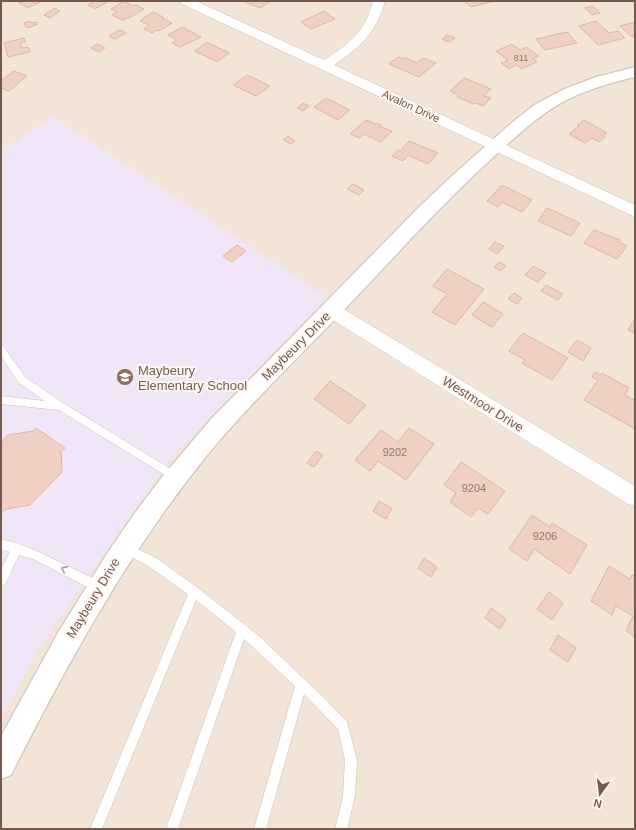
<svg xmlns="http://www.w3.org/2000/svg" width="636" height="830" font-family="Helvetica,sans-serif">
<rect width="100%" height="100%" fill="#fbf3ea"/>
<path fill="#f3e4d8" d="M 1,1 L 635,1 L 635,829 L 1,829 Z"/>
<path fill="#f0e6f8" d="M 52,116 L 327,297 L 172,456 L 38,649 L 1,719 L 1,153 Z"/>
<path fill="#efd0c3" stroke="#e1b5a4" d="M 23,1 L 42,1 L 28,8 L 19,3 Z
M 91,1 L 109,1 L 95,9 L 88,5 L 93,2 Z
M 124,1 L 133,6 L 135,5 L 144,9 L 129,18 L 127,18 L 123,20 L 112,15 L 117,12 L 111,9 Z
M 243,1 L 271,1 L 260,8 Z
M 467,1 L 494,1 L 471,7 L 465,2 Z
M 593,6 L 600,13 L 592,15 L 585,8 Z
M 55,8 L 60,11 L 50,18 L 44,15 Z
M 324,11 L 335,19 L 311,29 L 301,22 Z
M 153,12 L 163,17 L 162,18 L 172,23 L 159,31 L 157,30 L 152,33 L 144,29 L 149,25 L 140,21 Z
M 30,21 L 31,23 L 36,22 L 38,24 L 27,28 L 24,23 Z
M 596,21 L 609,33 L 618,31 L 625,38 L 598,45 L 579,26 Z
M 635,22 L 635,36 L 632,37 L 620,26 Z
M 182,27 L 201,37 L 180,47 L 172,43 L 177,40 L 168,35 Z
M 120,30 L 126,33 L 115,39 L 109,36 Z
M 567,32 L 577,43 L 545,50 L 536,39 Z
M 447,35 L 455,38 L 449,42 L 442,39 Z
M 24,38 L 25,42 L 20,43 L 22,48 L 28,47 L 30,52 L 8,57 L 4,43 Z
M 207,42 L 229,53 L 217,62 L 195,51 Z
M 97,44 L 105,48 L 99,52 L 91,48 Z
M 512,44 L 520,50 L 526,47 L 539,56 L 533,59 L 537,62 L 521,69 L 517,65 L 509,69 L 501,63 L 508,60 L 496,51 Z
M 398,57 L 404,59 L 406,58 L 417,63 L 423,58 L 436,63 L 419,77 L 389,64 Z
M 14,71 L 27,76 L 9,91 L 1,88 L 1,81 Z
M 247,75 L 270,86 L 256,96 L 233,85 Z
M 464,78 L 491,89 L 484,96 L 491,98 L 483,106 L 476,103 L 474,104 L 457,97 L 459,95 L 450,91 Z
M 326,98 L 350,110 L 338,120 L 314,107 Z
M 303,103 L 309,106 L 303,111 L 297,108 Z
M 366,120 L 375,124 L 377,123 L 381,125 L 379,126 L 392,131 L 381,142 L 364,134 L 360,138 L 350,134 Z
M 584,120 L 607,133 L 603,136 L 605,137 L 599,142 L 592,138 L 585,143 L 569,134 L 579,126 L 577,125 Z
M 288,136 L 295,141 L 291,144 L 283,140 Z
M 409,141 L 438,153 L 428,164 L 408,155 L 403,161 L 392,156 L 398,150 L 400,151 Z
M 353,184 L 364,190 L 359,195 L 347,189 Z
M 502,185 L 532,200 L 522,212 L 502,202 L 498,207 L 487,201 Z
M 547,208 L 580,223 L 571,236 L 538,221 Z
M 594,230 L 620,240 L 619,242 L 627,246 L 617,259 L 584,243 Z
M 495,242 L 504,246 L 497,254 L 489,249 Z
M 237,245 L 246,251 L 232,262 L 223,256 Z
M 499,262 L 506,266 L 500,271 L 494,267 Z
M 533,266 L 546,273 L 538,282 L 525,275 Z
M 447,269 L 484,289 L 455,325 L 432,312 L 447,294 L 433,286 Z
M 546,285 L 563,294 L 558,300 L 541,291 Z
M 514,293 L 522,298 L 517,304 L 508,299 Z
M 483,302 L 503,314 L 492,327 L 472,315 Z
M 635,319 L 635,333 L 628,330 Z
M 523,333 L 568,358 L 552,380 L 522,363 L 525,360 L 509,351 Z
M 577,340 L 591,348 L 583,361 L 568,352 Z
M 595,372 L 601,375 L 602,373 L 629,388 L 625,395 L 635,401 L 635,429 L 584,400 L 598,380 L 592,377 Z
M 330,381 L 366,405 L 349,424 L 314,399 Z
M 36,428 L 65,448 L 61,452 L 62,472 L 30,505 L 6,509 L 1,513 L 1,442 L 8,435 L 33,431 Z
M 409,428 L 434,444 L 406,480 L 378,461 L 370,471 L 355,460 L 381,430 L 398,442 Z
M 316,451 L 323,455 L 314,467 L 307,463 Z
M 461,462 L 505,491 L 488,514 L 478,508 L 471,517 L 450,502 L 456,493 L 444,485 Z
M 379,501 L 392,508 L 386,519 L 373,511 Z
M 532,515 L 550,527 L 552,523 L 587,545 L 570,574 L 534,549 L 527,561 L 509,549 Z
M 424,558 L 437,567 L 431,577 L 418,568 Z
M 609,566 L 630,579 L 632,575 L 635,577 L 635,637 L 626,631 L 633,616 L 616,606 L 612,615 L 591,601 Z
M 549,592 L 563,603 L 552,620 L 537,609 Z
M 491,608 L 506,619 L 500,629 L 485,618 Z
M 558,635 L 576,648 L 568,662 L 550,650 Z"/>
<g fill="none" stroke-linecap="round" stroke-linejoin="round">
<defs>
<path id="service" d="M 1,346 L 4,347 L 25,377 L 63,403 L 179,474 L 181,477 L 179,480 L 176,481 L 173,480 L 59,410 L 1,404 L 1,396 L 45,401 L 19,383 L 1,356 Z
M 1,539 L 17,543 L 39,552 L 103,583 L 104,587 L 103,591 L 99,592 L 95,591 L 33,559 L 19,555 L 5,585 L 1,586 L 1,570 L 10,552 L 1,549 Z
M 125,543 L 156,558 L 198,588 L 260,637 L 321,695 L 347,722 L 357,760 L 355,796 L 347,829 L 335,829 L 343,796 L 345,760 L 338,729 L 304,694 L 266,829 L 254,829 L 295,686 L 244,639 L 178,829 L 166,829 L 236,632 L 196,600 L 102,829 L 90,829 L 188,594 L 148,566 L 121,551 L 120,548 L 121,545 Z"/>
<path id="minor" d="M 180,1 L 196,1 L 324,60 C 349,44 366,31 373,1 L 385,1 C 378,30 359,49 334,65 L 635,205 L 635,217 L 182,4 Z
M 331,303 L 337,305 L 635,486 L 635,506 L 628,504 L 325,315 L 322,310 L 325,305 Z"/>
<path id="tertiary" d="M 635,67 L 635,77 C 610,83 585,90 563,102 C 539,115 519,134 499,152 C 451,195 408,242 364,289 C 313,344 257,395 209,453 C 129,551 68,663 11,775 L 1,779 L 1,736 L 59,631 L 108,552 L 134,514 L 162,477 L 211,419 L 418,208 L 454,174 L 516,119 L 536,104 L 564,89 L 596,77 Z"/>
</defs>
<use href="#service" stroke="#cfbcb2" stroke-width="1"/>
<use href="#minor" stroke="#cfbcb2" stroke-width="1"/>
<use href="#tertiary" stroke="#cfbcb2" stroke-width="2"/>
<use href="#service" fill="#fff" fill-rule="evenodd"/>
<use href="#minor" fill="#fff" fill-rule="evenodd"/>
<use href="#tertiary" fill="#fff" fill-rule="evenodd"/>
</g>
<defs><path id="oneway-chevron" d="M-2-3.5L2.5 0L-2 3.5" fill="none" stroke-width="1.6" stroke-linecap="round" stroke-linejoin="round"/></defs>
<use stroke="#ac9b95" href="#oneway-chevron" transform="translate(64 569) rotate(-153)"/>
<defs>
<symbol id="school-disc" viewBox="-11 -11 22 22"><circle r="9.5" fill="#8d6e63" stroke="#fef7f0"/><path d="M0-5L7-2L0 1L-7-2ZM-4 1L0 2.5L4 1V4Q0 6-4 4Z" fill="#fff"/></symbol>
</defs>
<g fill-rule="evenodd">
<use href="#school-disc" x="115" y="367" width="20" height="20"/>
</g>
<g text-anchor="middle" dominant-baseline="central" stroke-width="4" stroke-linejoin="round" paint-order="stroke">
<g font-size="9" fill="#94766b">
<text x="521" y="58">811</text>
</g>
<g font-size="11" fill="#75584e" stroke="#fef7f0">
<text transform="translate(411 106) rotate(25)">Avalon Drive</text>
</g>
<g font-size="11" fill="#94766b">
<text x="395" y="452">9202</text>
<text x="474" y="488">9204</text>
<text x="545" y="536">9206</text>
</g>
<g font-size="13" fill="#75584e" stroke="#fef7f0">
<text transform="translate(296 346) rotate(-45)">Maybeury Drive</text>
<text transform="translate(483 404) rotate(32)">Westmoor Drive</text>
<text transform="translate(93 598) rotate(-59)">Maybeury Drive</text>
</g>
<g font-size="13" fill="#785e54" stroke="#fef7f0" text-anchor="start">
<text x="138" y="370">Maybeury<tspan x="138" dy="15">Elementary School</tspan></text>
</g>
</g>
<rect width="636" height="830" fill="none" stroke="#75584e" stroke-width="4"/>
<g transform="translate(600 794) rotate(194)" stroke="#fef7f0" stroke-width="3" paint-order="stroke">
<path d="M0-3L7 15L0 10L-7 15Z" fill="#75584e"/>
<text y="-6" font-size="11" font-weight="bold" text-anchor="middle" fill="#75584e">N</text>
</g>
</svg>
